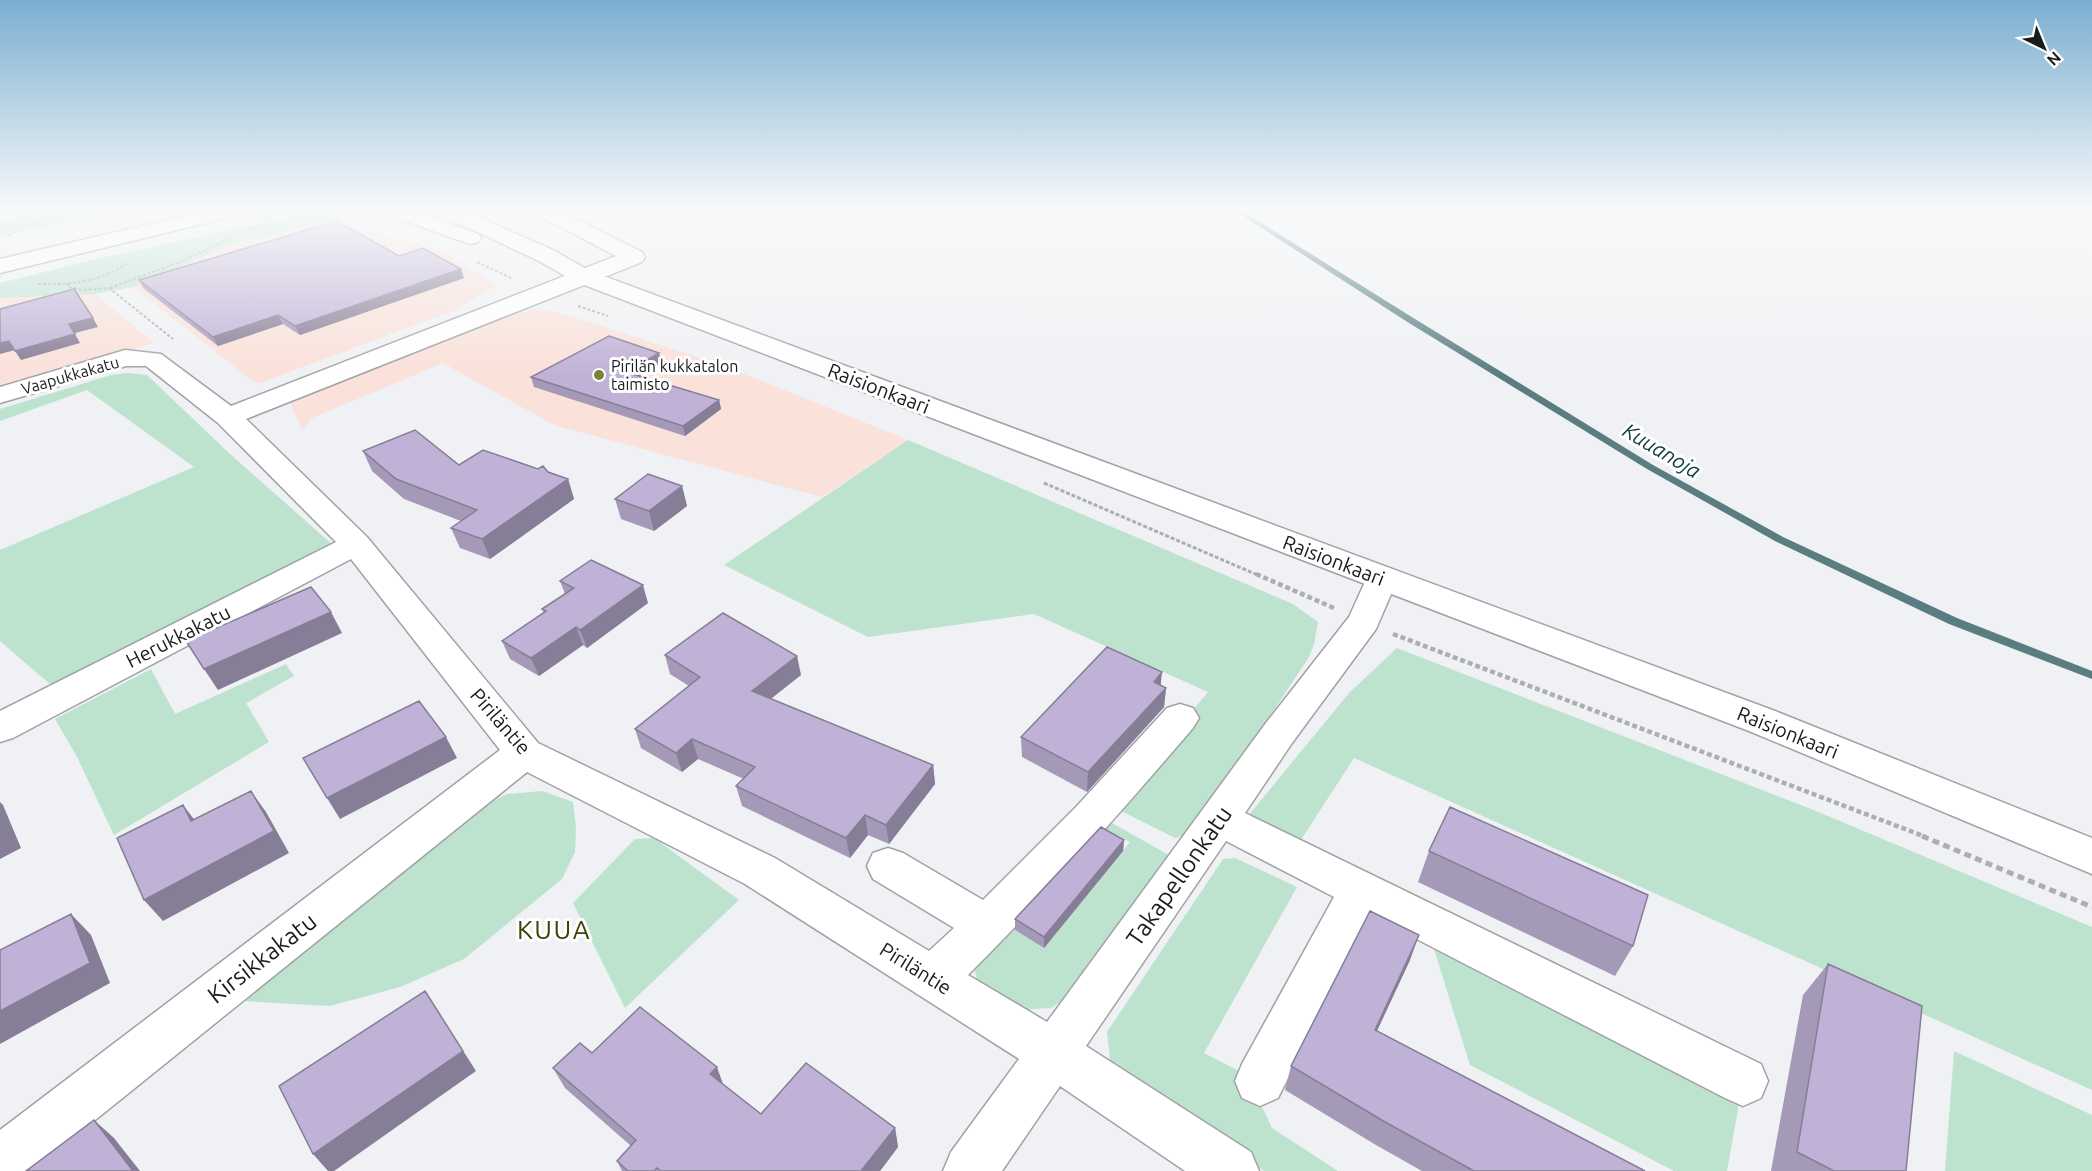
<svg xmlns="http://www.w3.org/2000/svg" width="2092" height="1171" font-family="Ubuntu,sans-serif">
<rect width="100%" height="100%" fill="#eff1f4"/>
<path fill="#fae1d9" d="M 349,218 L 395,240 L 402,238 L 448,254 L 497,286 L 455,310 L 260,383 L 254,382 L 133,287 L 230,245 Z
M 95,294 L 154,343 L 0,387 L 0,298 Z
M 532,309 L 554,311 L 719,364 L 908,440 L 822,497 L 554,425 L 443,363 L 312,418 L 302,430 L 287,396 L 447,337 Z"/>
<path fill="#bde3cf" d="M 50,211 L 126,211 L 0,236 L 0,222 Z
M 317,211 L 349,218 L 230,245 L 133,287 L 95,294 L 0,298 L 0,283 L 101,258 Z
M 128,373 L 147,375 L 229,453 L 334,546 L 52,686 L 0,641 L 0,550 L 194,467 L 87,390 L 0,421 L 0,409 L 111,375 Z
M 908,440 L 1293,604 L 1318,622 L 1314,644 L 1309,657 L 1268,719 L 1185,835 L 1175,838 L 1113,807 L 1208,692 L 1034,614 L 868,637 L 724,565 Z
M 1397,648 L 1816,811 L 2092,927 L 2092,1090 L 1354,758 L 1299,843 L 1248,816 L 1349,693 Z
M 286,664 L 294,676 L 246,703 L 269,742 L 114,835 L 76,755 L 55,719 L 151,669 L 175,714 Z
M 542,791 L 573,802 L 576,828 L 575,852 L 562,879 L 464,959 L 400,987 L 330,1006 L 224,1000 L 473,810 L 507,794 Z
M 1105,819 L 1174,858 L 1080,989 L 1051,1008 L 1019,1010 L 979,988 L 974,967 L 1010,927 L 1044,947 L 1130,842 L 1099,825 Z
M 654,838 L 739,900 L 625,1008 L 573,903 L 635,839 Z
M 1235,858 L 1297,887 L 1204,1053 L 1247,1075 L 1272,1128 L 1338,1171 L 1264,1171 L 1111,1069 L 1107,1032 L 1223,859 Z
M 1425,920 L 1743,1081 L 1727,1171 L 1674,1171 L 1470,1065 Z
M 1954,1051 L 2092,1115 L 2092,1171 L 1945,1171 Z"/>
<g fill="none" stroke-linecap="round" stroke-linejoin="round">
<path fill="#5a7d81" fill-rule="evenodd" d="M 1235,211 L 1242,211 L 1415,319 L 1653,465 L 1783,537 L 1957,618 L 2092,671 L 2092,679 L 1949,624 L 1775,541 L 1647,469 L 1409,323 Z"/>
<defs>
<path id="minor" d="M 535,211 L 560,211 L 642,252 L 645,257 L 642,262 L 246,419 L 367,537 L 538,743 L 775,858 L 929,951 L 954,928 L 873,879 L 867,866 L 873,853 L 888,848 L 903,853 L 983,900 L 1076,807 L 1167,708 L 1180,704 L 1193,708 L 1199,718 L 1193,728 C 1121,812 1047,896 968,975 L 1047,1022 L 1266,723 L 1349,617 L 1370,571 L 1382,568 L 1394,571 L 1398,578 L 1376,629 L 1292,743 L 1245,813 L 1761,1064 L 1768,1081 L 1761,1098 L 1743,1106 L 1725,1098 L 1370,915 L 1278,1098 L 1260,1106 L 1242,1098 L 1235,1081 L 1242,1064 L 1334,897 L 1226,841 L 1086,1046 L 1251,1152 L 1259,1171 L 1185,1171 L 1060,1086 L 1002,1171 L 943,1171 L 951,1152 L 1019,1059 L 745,884 L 527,772 L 32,1171 L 0,1171 L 0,1130 L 500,750 L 351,559 L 13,738 L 0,742 L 0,711 L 336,542 L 218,423 L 146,366 L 126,366 L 0,403 L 0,387 L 125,350 L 161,354 L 231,406 L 616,256 L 538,215 Z"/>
<path id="major" d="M 207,211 L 242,211 L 239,215 L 0,273 L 0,259 Z
M 386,211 L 414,211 L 478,234 L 481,238 L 478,242 L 471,244 L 464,242 L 389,215 Z
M 438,211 L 464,211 L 553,250 L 590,271 L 1775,711 L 2092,838 L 2092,874 L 1749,731 L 574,281 L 537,260 L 441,215 Z"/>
</defs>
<use href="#minor" stroke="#a1a2a5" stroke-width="3"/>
<use href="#major" stroke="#a1a2a5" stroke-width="3"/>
<path stroke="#acaeb0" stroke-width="2" stroke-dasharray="3 2" stroke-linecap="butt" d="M 345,211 L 372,221
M 255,219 L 298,211
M 253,228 L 276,216
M 4,238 L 29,224 L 75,211
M 477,262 L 511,278
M 68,283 L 68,287 L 84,290 L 109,288 L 173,339
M 38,284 C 69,285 103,282 128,262
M 110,288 L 180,262 L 233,237
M 578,306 L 608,316"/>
<path stroke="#acaeb0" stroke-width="3" stroke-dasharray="4 2" stroke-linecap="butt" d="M 1044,483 L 1260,576"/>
<path stroke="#acaeb0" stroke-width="4.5" stroke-dasharray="5 3" stroke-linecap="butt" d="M 1256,574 L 1334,608
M 1393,634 L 1926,837"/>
<path stroke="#acaeb0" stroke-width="5" stroke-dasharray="7 4.5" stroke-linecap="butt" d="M 1922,836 L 2092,907"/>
<use href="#minor" fill="#fff" fill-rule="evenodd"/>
<use href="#major" fill="#fff" fill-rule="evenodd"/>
</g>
<path fill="#a599b8" d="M 399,256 L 464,278 L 300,335 L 283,324 L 218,346 L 143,288 L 139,280 Z
M 659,353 L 661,363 L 639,376 L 719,400 L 721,409 L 685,436 L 534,387 L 531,377 Z
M 363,451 L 459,465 L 548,472 L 568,479 L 574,499 L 490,559 L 460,548 L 451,528 L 461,521 L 404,499 L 372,471 Z
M 682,486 L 687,506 L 654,531 L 621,519 L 615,499 Z
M 560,581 L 648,603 L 587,648 L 583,645 L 539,676 L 510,659 L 502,641 L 544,613 L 542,609 L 565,594 Z
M 665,655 L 801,675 L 771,699 L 933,765 L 935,784 L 889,844 L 868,835 L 850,858 L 742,806 L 736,786 L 744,779 L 698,759 L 682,772 L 641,748 L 635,729 L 689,686 L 670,674 Z
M 1161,685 L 1166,688 L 1164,707 L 1087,792 L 1022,757 L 1021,737 Z
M 1124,840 L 1123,851 L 1044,948 L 1015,930 L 1015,919 Z
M 1429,851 L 1633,946 L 1615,976 L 1418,882 Z
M 1410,960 L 1377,1031 L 1645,1171 L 1422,1171 L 1376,1145 L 1285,1090 L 1291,1066 Z
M 1828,964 L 1906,1171 L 1771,1171 L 1803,995 Z
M 592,1053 L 723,1084 L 761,1114 L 895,1128 L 898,1147 L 880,1171 L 622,1171 L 617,1161 L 631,1146 L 565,1088 L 553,1068 Z"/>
<path fill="#867d96" d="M 461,269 L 464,278 L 300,335 L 295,326 Z
M 278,315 L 283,324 L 218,346 L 213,337 Z
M 93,318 L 98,327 L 75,333 L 69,324 Z
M 75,334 L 80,343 L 21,360 L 15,351 Z
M 9,341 L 15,350 L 0,354 L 0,343 Z
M 659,353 L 661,363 L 629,382 L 626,372 Z
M 719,400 L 721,409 L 685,436 L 683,426 Z
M 568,479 L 574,499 L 490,559 L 482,539 Z
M 682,486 L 687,506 L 654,531 L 649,511 Z
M 643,585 L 648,603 L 587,648 L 580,630 Z
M 331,612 L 342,633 L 218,690 L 204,669 Z
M 576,627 L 583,645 L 539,676 L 531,658 Z
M 797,656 L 801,675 L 756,710 L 752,691 Z
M 1162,672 L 1160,692 L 1154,682 Z
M 1166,688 L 1164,707 L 1087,792 L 1088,772 Z
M 446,737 L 457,758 L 340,819 L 327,798 Z
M 692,739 L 698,759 L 682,772 L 676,753 Z
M 933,765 L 935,784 L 889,844 L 886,825 Z
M 251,791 L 266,812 L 289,853 L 163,921 L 144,900 Z
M 0,802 L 3,805 L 21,848 L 0,859 Z
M 183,805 L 200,827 L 191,821 Z
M 865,815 L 868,835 L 850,858 L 846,838 Z
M 1124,840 L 1123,851 L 1044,948 L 1044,937 Z
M 71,914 L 91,935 L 110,983 L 0,1044 L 0,1011 Z
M 1419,935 L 1410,960 L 1366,1054 L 1375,1030 Z
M 425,991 L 476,1071 L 334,1171 L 328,1171 L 313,1154 Z
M 717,1067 L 724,1087 L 710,1074 Z
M 94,1120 L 114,1138 L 140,1171 L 133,1171 Z
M 895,1128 L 898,1147 L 880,1171 L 861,1171 Z"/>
<path fill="#c0b2d6" stroke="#867d96" stroke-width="1.5" d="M 337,221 L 399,256 L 423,248 L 461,269 L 295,326 L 278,315 L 213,337 L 139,280 Z
M 74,289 L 93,318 L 69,324 L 75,334 L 15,351 L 9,341 L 0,343 L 0,309 Z
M 609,336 L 659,353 L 626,372 L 719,400 L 683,426 L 531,377 Z
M 415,430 L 459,465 L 483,450 L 538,469 L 543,466 L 548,472 L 568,479 L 482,539 L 451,528 L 477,510 L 396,479 L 363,451 Z
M 648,474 L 682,486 L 649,511 L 615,499 Z
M 591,560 L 643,585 L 580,630 L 576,627 L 531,658 L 502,641 L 546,611 L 542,609 L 574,588 L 560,581 Z
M 311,587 L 331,612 L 204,669 L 186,641 Z
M 723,613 L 797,656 L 752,691 L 933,765 L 886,825 L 865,815 L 846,838 L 736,786 L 755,767 L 692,739 L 676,753 L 635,729 L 700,677 L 665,655 Z
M 1107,647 L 1162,672 L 1154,682 L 1166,688 L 1088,772 L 1021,737 Z
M 419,701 L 446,737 L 327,798 L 303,758 Z
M 251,791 L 274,831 L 144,900 L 117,838 L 183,805 L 191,821 Z
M 1450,807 L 1648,895 L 1633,946 L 1429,851 Z
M 1101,827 L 1124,840 L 1044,937 L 1015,919 Z
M 1370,911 L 1419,935 L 1375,1030 L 1645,1171 L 1474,1171 L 1385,1122 L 1291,1066 Z
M 71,914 L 90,963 L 0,1011 L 0,950 Z
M 1828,964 L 1922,1006 L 1906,1171 L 1834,1171 L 1797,1152 Z
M 425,991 L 463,1051 L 313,1154 L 279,1086 Z
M 640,1007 L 717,1067 L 710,1074 L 761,1114 L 806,1063 L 895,1128 L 861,1171 L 661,1171 L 657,1168 L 654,1171 L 628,1171 L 617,1161 L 636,1140 L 553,1068 L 580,1043 L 592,1053 Z
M 94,1120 L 133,1171 L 26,1171 Z"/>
<linearGradient id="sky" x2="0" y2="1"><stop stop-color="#7aafd0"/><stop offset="0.56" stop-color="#f8f9fa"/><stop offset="1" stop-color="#f8f9fa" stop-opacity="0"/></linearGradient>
<rect width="2092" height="375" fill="url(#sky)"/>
<circle fill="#788431" stroke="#fff" stroke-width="2" cx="599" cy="375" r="6"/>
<g text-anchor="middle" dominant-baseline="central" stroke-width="6" stroke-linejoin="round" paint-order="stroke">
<g font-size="16" fill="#1a1b1c" stroke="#fff" text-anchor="start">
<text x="611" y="366">Pirilän kukkatalon<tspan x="611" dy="18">taimisto</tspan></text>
</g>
<g font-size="16" fill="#1a1b1c" stroke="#fff">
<text transform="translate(70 375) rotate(-16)">Vaapukkakatu</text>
</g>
<g font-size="20" fill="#1a1b1c" stroke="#fff">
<text transform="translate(879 388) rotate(21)">Raisionkaari</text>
<text transform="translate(1334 560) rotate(21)">Raisionkaari</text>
<text transform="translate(178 636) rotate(-27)">Herukkakatu</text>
<text transform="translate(501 721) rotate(49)">Piriläntie</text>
<text transform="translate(1788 732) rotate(22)">Raisionkaari</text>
<text transform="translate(916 968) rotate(32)">Piriläntie</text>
</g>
<g font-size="21" font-style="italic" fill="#104044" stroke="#fff">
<text transform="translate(1662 450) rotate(31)">Kuuanoja</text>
</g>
<g font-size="24" fill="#1a1b1c" stroke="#fff">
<text transform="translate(1179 876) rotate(-55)">Takapellonkatu</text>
<text transform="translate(262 958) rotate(-38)">Kirsikkakatu</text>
</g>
<g font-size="26" letter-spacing="1.5" fill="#3c4305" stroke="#fff">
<text x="554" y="929">KUUA</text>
</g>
</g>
<g transform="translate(2044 48) rotate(137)" stroke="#ffffff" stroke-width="4.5" paint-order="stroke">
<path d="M0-4.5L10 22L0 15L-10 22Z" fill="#1a1b1c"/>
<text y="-9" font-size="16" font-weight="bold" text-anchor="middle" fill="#1a1b1c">N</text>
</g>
</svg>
